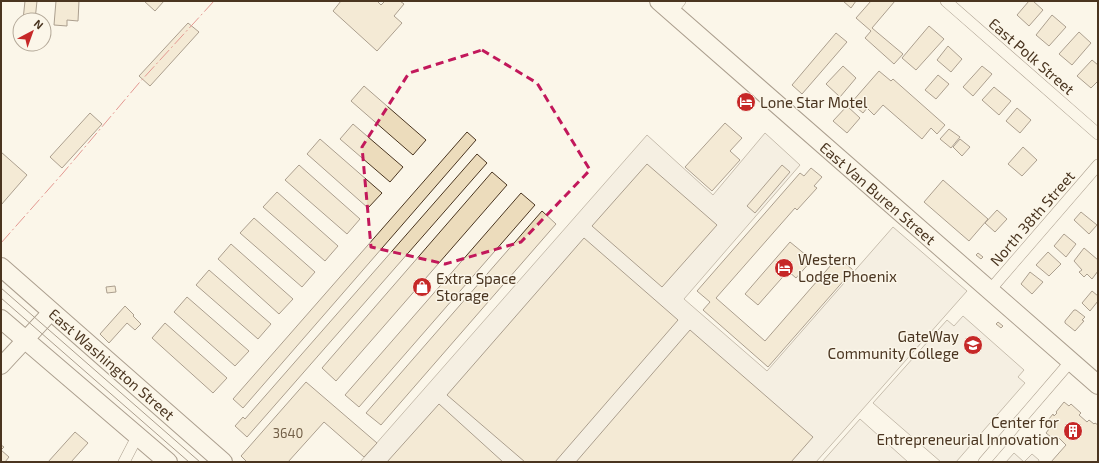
<svg xmlns="http://www.w3.org/2000/svg" width="1099" height="463" font-family="'Exo 2',sans-serif">
<rect width="100%" height="100%" fill="#fbf6e9"/>
<path fill="#ede7d9" stroke="#887966" d="M 765,133 L 800,165 L 684,299 L 767,371 L 893,227 L 967,291 L 816,462 L 360,462 L 647,135 L 713,195 Z
M 963,316 L 1024,370 L 1018,377 L 1025,383 L 956,462 L 941,462 L 873,403 L 947,320 L 954,326 Z
M 860,419 L 908,462 L 822,462 Z
M 1014,453 L 1024,462 L 1032,454 L 1039,460 L 1038,462 L 1006,462 Z"/>
<path fill="#ecdcbc" stroke="#4a3520" d="M 25,1 L 37,1 L 35,20 L 23,20 Z
M 56,1 L 79,1 L 78,21 L 67,20 L 67,26 L 54,25 Z
M 144,1 L 164,1 L 155,11 Z
M 341,1 L 377,1 L 381,5 L 385,1 L 400,1 L 404,4 L 394,16 L 402,23 L 377,51 L 333,11 Z
M 843,1 L 856,1 L 851,8 Z
M 871,1 L 895,1 L 872,28 L 903,54 L 894,64 L 865,38 L 871,31 L 856,18 Z
M 1029,1 L 1033,1 L 1043,10 L 1029,26 L 1017,15 Z
M 1052,15 L 1066,27 L 1049,46 L 1036,35 Z
M 188,23 L 199,32 L 150,86 L 139,76 Z
M 929,26 L 944,39 L 916,70 L 902,58 Z
M 1079,32 L 1091,43 L 1072,65 L 1059,54 Z
M 836,33 L 847,42 L 802,94 L 792,85 Z
M 948,46 L 962,59 L 951,72 L 937,60 Z
M 1092,60 L 1098,65 L 1098,81 L 1091,88 L 1077,76 Z
M 843,66 L 856,78 L 840,97 L 826,84 Z
M 982,66 L 992,74 L 973,96 L 963,87 Z
M 879,71 L 891,81 L 893,79 L 945,125 L 937,134 L 931,128 L 922,139 L 883,105 L 874,115 L 867,108 L 863,113 L 851,103 Z
M 938,75 L 949,84 L 936,99 L 925,90 Z
M 364,86 L 426,140 L 413,155 L 351,101 Z
M 994,87 L 1011,101 L 999,115 L 982,100 Z
M 847,106 L 860,118 L 847,133 L 833,121 Z
M 1017,108 L 1031,120 L 1020,133 L 1006,121 Z
M 90,113 L 102,124 L 62,168 L 50,157 Z
M 725,123 L 742,138 L 730,151 L 740,160 L 712,191 L 685,167 Z
M 353,124 L 403,167 L 390,182 L 340,139 Z
M 949,129 L 960,137 L 951,148 L 940,139 Z
M 467,132 L 476,140 L 243,408 L 233,399 Z
M 320,139 L 382,193 L 368,208 L 307,154 Z
M 960,139 L 970,147 L 962,156 L 953,147 Z
M 1023,147 L 1037,160 L 1022,176 L 1008,164 Z
M 1,152 L 27,175 L 1,205 Z
M 477,154 L 487,163 L 247,437 L 235,426 L 243,417 L 245,419 Z
M 647,164 L 717,225 L 662,287 L 592,226 Z
M 299,165 L 360,219 L 347,234 L 285,180 Z
M 782,165 L 790,172 L 755,213 L 747,206 Z
M 811,168 L 822,177 L 814,186 L 817,188 L 797,210 L 795,208 L 716,298 L 765,341 L 838,257 L 853,270 L 768,367 L 703,310 L 710,302 L 697,291 L 800,173 L 804,176 Z
M 492,172 L 507,185 L 336,381 L 322,368 Z
M 943,180 L 988,219 L 969,241 L 924,202 Z
M 277,192 L 338,246 L 325,261 L 263,207 Z
M 521,193 L 535,205 L 359,407 L 345,395 Z
M 997,210 L 1007,219 L 995,232 L 985,223 Z
M 542,211 L 556,224 L 381,425 L 366,413 Z
M 1081,212 L 1097,225 L 1089,234 L 1074,220 Z
M 254,218 L 315,272 L 302,287 L 240,233 Z
M 1064,234 L 1076,244 L 1066,257 L 1054,246 Z
M 584,238 L 678,320 L 555,462 L 525,462 L 447,395 Z
M 790,242 L 812,260 L 796,278 L 788,271 L 758,305 L 745,294 Z
M 231,244 L 293,299 L 279,314 L 218,259 Z
M 1084,248 L 1098,260 L 1098,271 L 1092,279 L 1087,274 L 1084,277 L 1079,272 L 1082,270 L 1074,261 Z
M 1048,252 L 1061,264 L 1049,276 L 1036,265 Z
M 978,253 L 983,257 L 981,259 L 976,255 Z
M 209,270 L 271,324 L 258,339 L 196,285 Z
M 1030,272 L 1043,282 L 1032,294 L 1021,284 Z
M 115,286 L 116,292 L 107,293 L 106,287 Z
M 1092,291 L 1098,296 L 1098,301 L 1090,311 L 1082,303 Z
M 187,297 L 249,351 L 235,366 L 174,312 Z
M 125,306 L 134,315 L 133,316 L 141,324 L 135,330 L 127,323 L 109,343 L 100,334 Z
M 1074,310 L 1076,310 L 1085,317 L 1082,320 L 1084,321 L 1075,331 L 1065,323 L 1065,321 Z
M 998,322 L 1003,326 L 1001,328 L 996,324 Z
M 165,323 L 227,378 L 213,393 L 152,338 Z
M 690,330 L 813,437 L 791,462 L 576,462 Z
M 306,382 L 377,443 L 364,457 L 324,422 L 288,462 L 247,462 L 241,456 Z
M 1064,402 L 1069,406 L 1071,404 L 1081,413 L 1079,415 L 1087,422 L 1089,420 L 1094,424 L 1095,423 L 1098,425 L 1098,462 L 1051,462 L 1066,445 L 1059,438 L 1056,441 L 1046,433 L 1049,429 L 1044,425 L 1053,414 L 1054,416 L 1057,413 L 1056,412 Z
M 439,404 L 503,462 L 387,462 Z
M 75,432 L 88,443 L 71,462 L 48,462 Z
M 1,445 L 4,447 L 1,450 L 9,457 L 5,462 L 1,462 Z"/>
<g fill="none" stroke-linecap="round" stroke-linejoin="round">
<defs>
<path id="street" d="M 946,1 L 1098,134
M 671,12 L 680,1
M 990,290 L 1098,165
M 124,462 L 138,435
M 984,462 L 1071,361"/>
<path id="secondary" d="M 1,366 L 52,311"/>
<path id="primary" d="M 659,1 L 1098,385
M 1,267 L 223,462
M 1,319 L 168,462"/>
</defs>
<use href="#street" stroke="#4a3520" stroke-width="12"/>
<use href="#secondary" stroke="#4a3520" stroke-width="18"/>
<use href="#primary" stroke="#4a3520" stroke-width="20"/>
<use href="#street" stroke="#fbf6e9" stroke-width="11"/>
<use href="#secondary" stroke="#fbf6e9" stroke-width="16"/>
<use href="#primary" stroke="#fbf6e9" stroke-width="18"/>
<path stroke="#4a3520" stroke-width="1" d="M 1,288 L 200,462
M 1,298 L 189,462"/>
<path stroke="#c62828" stroke-width="1" stroke-dasharray="14 3 2 3" stroke-linecap="butt" d="M 1,243 L 63,173 L 139,83 L 214,1"/>
</g>
<path d="M0 0H1099V463H0ZM 482,50 L 537,83 L 590,170 L 521,242 L 445,264 L 371,247 L 362,147 L 409,73 Z" fill="#fbf6e9" fill-opacity=".55" fill-rule="evenodd"/>
<path fill="none" stroke="#c2185b" stroke-width="3" stroke-dasharray="8 5" stroke-linejoin="round" d="M 482,50 L 537,83 L 590,170 L 521,242 L 445,264 L 371,247 L 362,147 L 409,73 Z"/>
<defs>
<symbol id="hotel-disc" viewBox="-11 -11 22 22"><circle r="9.5" fill="#c62828" stroke="#fbf6e9"/><path d="M-6-4.5h1.5V1H6V5H4.5V3h-9V5H-6ZM-4 0a1.8 1.8 0 1 1 3.6 0ZM.5 0V-2.5h3Q6-2.5 6 0Z" fill="#fff"/></symbol>
<symbol id="shop-disc" viewBox="-11 -11 22 22"><circle r="9.5" fill="#c62828" stroke="#fbf6e9"/><path d="M-5-2.5h2.3a2.7 3.5 0 0 1 5.4 0H5L5.5 6h-11ZM-1.5-2.5h3a1.5 2.3 0 0 0-3 0Z" fill="#fff"/></symbol>
<symbol id="university-disc" viewBox="-11 -11 22 22"><circle r="9.5" fill="#c62828" stroke="#fbf6e9"/><path d="M0-5L7-2L0 1L-7-2ZM-4 1L0 2.5L4 1V4Q0 6-4 4Z" fill="#fff"/></symbol>
<symbol id="building-disc" viewBox="-11 -11 22 22"><circle r="9.5" fill="#c62828" stroke="#fbf6e9"/><path d="M-4-6H4V6H1V3H-1V6H-4ZM-2.5-4.3h1.7v1.8h-1.7ZM.8-4.3h1.7v1.8H.8ZM-2.5-1h1.7V.8h-1.7ZM.8-1h1.7V.8H.8Z" fill="#fff"/></symbol>
</defs>
<g fill-rule="evenodd">
<use href="#hotel-disc" x="735" y="91" width="22" height="22"/>
<use href="#hotel-disc" x="773" y="257" width="22" height="22"/>
<use href="#shop-disc" x="411" y="276" width="22" height="22"/>
<use href="#university-disc" x="962" y="334" width="22" height="22"/>
<use href="#building-disc" x="1062" y="420" width="22" height="22"/>
</g>
<g text-anchor="middle" dominant-baseline="central" stroke-width="3" stroke-linejoin="round" paint-order="stroke">
<g font-size="13" fill="#725f47">
<text x="288" y="433">3640</text>
</g>
<g font-size="15" fill="#4a3520" stroke="#fbf6e9">
<text transform="translate(1032 56) rotate(41)">East Polk Street</text>
<text transform="translate(878 193) rotate(41)">East Van Buren Street</text>
<text transform="translate(1032 218) rotate(-49)">North 38th Street</text>
<text transform="translate(112 364) rotate(41)">East Washington Street</text>
</g>
<g font-size="15" fill="#4a3520" stroke="#fbf6e9" text-anchor="start">
<text x="760" y="102">Lone Star Motel</text>
<text x="798" y="259">Western<tspan x="798" dy="17">Lodge Phoenix</tspan></text>
<text x="436" y="278">Extra Space<tspan x="436" dy="17">Storage</tspan></text>
<text x="959" y="336" text-anchor="end">GateWay<tspan x="959" dy="17">Community College</tspan></text>
<text x="1059" y="422" text-anchor="end">Center for<tspan x="1059" dy="17">Entrepreneurial Innovation</tspan></text>
</g>
</g>
<rect width="1099" height="463" fill="none" stroke="#4a3520" stroke-width="4"/>
<g transform="translate(32 32) rotate(41)"><circle r="19" fill="#fbf6e9" stroke="#b4a999"/>
<path d="M0-3L7 15L0 10L-7 15Z" fill="#c62828"/>
<text y="-6" font-size="11" font-weight="bold" text-anchor="middle" fill="#4a3520">N</text>
</g>
</svg>
